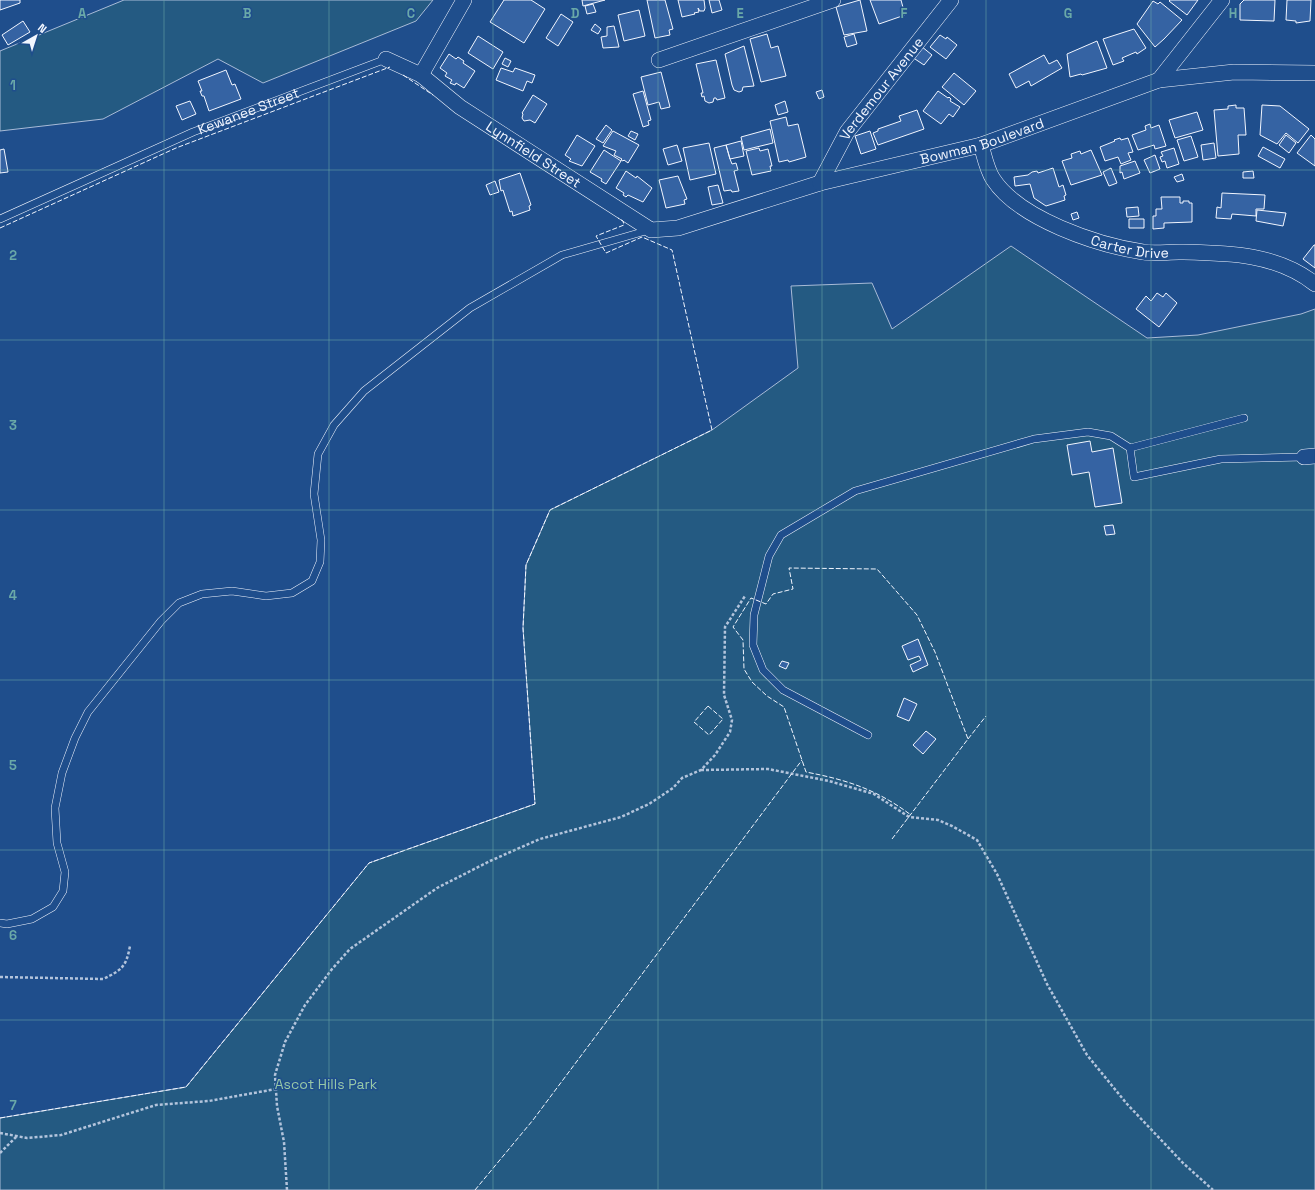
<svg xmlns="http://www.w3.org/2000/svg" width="1315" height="1190" font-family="'Space Grotesk',sans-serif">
<rect width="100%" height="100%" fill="#1f4e8c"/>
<path fill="#245a82" stroke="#a8bbd7" d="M 124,0 L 433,0 L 416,21 L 263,83 L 218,59 L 103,119 L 0,131 L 0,51 Z
M 1011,246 L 1147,338 L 1198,335 L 1301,314 L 1315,309 L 1315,1190 L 0,1190 L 0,1118 L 186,1087 L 369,863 L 535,804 L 523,628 L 526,565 L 550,510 L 712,430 L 798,368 L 791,286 L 872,283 L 892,329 Z"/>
<path fill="#3563a3" stroke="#f2f6ff" d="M 0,0 L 20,0 L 20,3 L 0,10 Z
M 504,0 L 531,0 L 545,9 L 524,43 L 490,22 Z
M 582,0 L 605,0 L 583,6 Z
M 647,0 L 665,0 L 673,29 L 669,30 L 670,35 L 655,38 Z
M 678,0 L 704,0 L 705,8 L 704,11 L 700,11 L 698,8 L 699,12 L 694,13 L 695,14 L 682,17 Z
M 709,0 L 719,0 L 722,10 L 712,13 Z
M 860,0 L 867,31 L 844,35 L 836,7 Z
M 870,0 L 901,0 L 905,15 L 879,24 Z
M 1170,0 L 1198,0 L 1187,15 L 1169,1 Z
M 1244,0 L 1275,0 L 1274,21 L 1240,20 L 1240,4 Z
M 1287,0 L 1311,0 L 1310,21 L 1296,23 L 1296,21 L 1286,20 Z
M 1153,1 L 1158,4 L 1160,2 L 1182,20 L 1164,39 L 1155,47 L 1137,24 Z
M 593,4 L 596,12 L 587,14 L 585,6 Z
M 639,10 L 645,36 L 624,41 L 618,15 Z
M 561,14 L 573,22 L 558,46 L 546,38 Z
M 23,21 L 30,32 L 8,45 L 2,35 Z
M 595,24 L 601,29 L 598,34 L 591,30 Z
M 614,26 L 619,47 L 603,48 L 601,37 L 607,36 L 607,27 Z
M 1134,29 L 1146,48 L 1137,54 L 1136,52 L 1122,58 L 1124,61 L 1113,65 L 1103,39 Z
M 767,34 L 771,48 L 778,46 L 786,76 L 761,82 L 750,39 Z
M 854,34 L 857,44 L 847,47 L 844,37 Z
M 940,35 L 946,39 L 947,37 L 957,45 L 946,59 L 930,47 Z
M 478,36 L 503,52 L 493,69 L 468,53 Z
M 1097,41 L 1107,68 L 1082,75 L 1081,74 L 1070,77 L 1067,54 Z
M 744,46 L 754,86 L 743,87 L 742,91 L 739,92 L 734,90 L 732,85 L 725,54 Z
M 921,46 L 932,55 L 924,65 L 912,57 Z
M 449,54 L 456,59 L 458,57 L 464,61 L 463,63 L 475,71 L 464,88 L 456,83 L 455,85 L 450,83 L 452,80 L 445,76 L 447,73 L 440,68 Z
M 1044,55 L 1049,64 L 1057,60 L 1062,68 L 1031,86 L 1029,81 L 1016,88 L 1009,74 Z
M 505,58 L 511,61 L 508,67 L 502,64 Z
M 716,60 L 725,98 L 717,100 L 716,98 L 714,98 L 713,102 L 709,103 L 705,101 L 704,96 L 702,97 L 701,93 L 703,93 L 696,64 Z
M 501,68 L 513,72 L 515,68 L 535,75 L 532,83 L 527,81 L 523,91 L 496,80 Z
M 226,70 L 232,85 L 235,84 L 241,99 L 209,111 L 204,96 L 202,96 L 200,91 L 202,91 L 198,81 Z
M 661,72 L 670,107 L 661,109 L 659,102 L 648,105 L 641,77 Z
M 954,73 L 976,91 L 964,105 L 942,87 Z
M 822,90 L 824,97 L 819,99 L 816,92 Z
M 643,91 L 651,120 L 648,121 L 649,125 L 643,127 L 633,94 Z
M 938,91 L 948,98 L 949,97 L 951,99 L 950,101 L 960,107 L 953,117 L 949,114 L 941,124 L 923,111 Z
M 533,95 L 547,104 L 535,123 L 530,120 L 524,121 L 522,118 L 523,114 L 522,113 Z
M 190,101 L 196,114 L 182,120 L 176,106 Z
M 785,101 L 788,112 L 778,115 L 775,105 Z
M 1236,105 L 1236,108 L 1244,108 L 1246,135 L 1238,135 L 1239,154 L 1218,156 L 1214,110 L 1228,109 L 1228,106 Z
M 1262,105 L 1280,106 L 1309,129 L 1298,143 L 1286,133 L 1277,144 L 1260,135 Z
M 917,110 L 924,129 L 878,145 L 873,133 L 878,131 L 878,129 L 901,121 L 899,116 Z
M 1197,112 L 1203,130 L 1175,138 L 1169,120 Z
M 786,117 L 788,126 L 798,124 L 806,157 L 789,162 L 788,160 L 779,162 L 770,121 Z
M 1150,124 L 1151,128 L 1159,125 L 1166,146 L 1155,149 L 1154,145 L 1138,150 L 1132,135 L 1146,130 L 1145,126 Z
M 606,125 L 612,130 L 603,143 L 596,139 Z
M 770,129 L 773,143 L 744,150 L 741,137 Z
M 613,131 L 639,145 L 628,163 L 624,160 L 623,161 L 621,160 L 622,159 L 614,155 L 616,151 L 603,146 Z
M 631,131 L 638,134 L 635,140 L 628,136 Z
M 870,131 L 876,149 L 861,154 L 855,136 Z
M 577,135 L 595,146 L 582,166 L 569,161 L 571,159 L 565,155 Z
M 1286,135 L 1296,143 L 1289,153 L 1279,145 Z
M 1311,135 L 1315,139 L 1315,166 L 1297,153 Z
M 1191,136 L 1198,157 L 1184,161 L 1177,140 Z
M 1120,138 L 1121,140 L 1128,138 L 1133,152 L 1128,153 L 1131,160 L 1121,164 L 1118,157 L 1105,161 L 1100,147 L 1115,141 L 1114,140 Z
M 741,141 L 744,156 L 730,159 L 726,145 Z
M 709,143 L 716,174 L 690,180 L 683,148 Z
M 1214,143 L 1216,158 L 1203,160 L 1201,145 Z
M 677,145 L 682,161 L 668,165 L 663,149 Z
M 726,145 L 730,159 L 732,164 L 736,163 L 738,170 L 734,171 L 739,191 L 732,192 L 731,190 L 724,191 L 714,148 Z
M 1263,147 L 1285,159 L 1280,168 L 1258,156 Z
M 759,148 L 760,151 L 768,149 L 772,166 L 770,166 L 771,171 L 752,175 L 746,151 Z
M 1174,148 L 1179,164 L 1167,168 L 1165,161 L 1162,162 L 1160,157 L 1163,156 L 1161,152 Z
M 4,149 L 8,172 L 0,173 L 0,150 Z
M 604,150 L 621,161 L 606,184 L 601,181 L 602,179 L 590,172 Z
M 1091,150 L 1102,175 L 1071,185 L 1062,161 L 1072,158 L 1071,154 L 1080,151 L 1081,154 Z
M 1155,155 L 1160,169 L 1150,173 L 1144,160 Z
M 1135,161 L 1140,173 L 1124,179 L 1122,172 L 1120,173 L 1120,166 Z
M 1053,168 L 1059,187 L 1063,185 L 1066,195 L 1064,196 L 1065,200 L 1046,206 L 1034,198 L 1030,184 L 1015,186 L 1014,177 L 1028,175 L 1032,172 L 1037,171 L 1038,173 Z
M 1111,168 L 1117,183 L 1109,186 L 1103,172 Z
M 626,171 L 636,178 L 637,176 L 652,188 L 643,202 L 628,195 L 626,197 L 623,195 L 624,193 L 616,188 Z
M 1253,171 L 1254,178 L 1243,178 L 1243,172 Z
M 520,173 L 531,205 L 529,206 L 530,210 L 513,216 L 512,211 L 510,212 L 503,190 L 501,191 L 499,180 Z
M 1182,174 L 1184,180 L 1177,182 L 1174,177 Z
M 678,176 L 687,199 L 684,200 L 685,204 L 666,208 L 659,180 Z
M 495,181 L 499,192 L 490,195 L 486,185 Z
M 718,185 L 723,203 L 712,205 L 708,187 Z
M 1222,193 L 1265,195 L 1264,209 L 1256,209 L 1256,216 L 1232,214 L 1231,219 L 1216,218 L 1217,207 L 1221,208 Z
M 1161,197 L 1180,197 L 1180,203 L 1183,203 L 1183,201 L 1189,201 L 1189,203 L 1192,203 L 1192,222 L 1164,223 L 1164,228 L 1153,229 L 1153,216 L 1156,216 L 1156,209 L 1162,209 Z
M 1138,207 L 1139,216 L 1127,217 L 1126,208 Z
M 1257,210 L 1286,213 L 1283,226 L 1256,221 Z
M 1077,212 L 1079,218 L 1073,220 L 1071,214 Z
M 1129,219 L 1144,219 L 1144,228 L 1129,228 Z
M 1314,245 L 1315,245 L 1315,268 L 1303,259 Z
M 1157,293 L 1163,297 L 1166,293 L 1177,303 L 1159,327 L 1136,309 L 1146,296 L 1151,301 Z
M 1090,441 L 1092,452 L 1113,448 L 1122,503 L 1095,507 L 1089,472 L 1072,475 L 1067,445 Z
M 1113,525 L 1115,534 L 1106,535 L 1104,526 Z
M 918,639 L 928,665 L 913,672 L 910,665 L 921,660 L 919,656 L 908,660 L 902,646 Z
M 782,661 L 789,663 L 786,669 L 779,666 Z
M 904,698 L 917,704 L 909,721 L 897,716 Z
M 926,731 L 936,739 L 923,754 L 913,745 Z"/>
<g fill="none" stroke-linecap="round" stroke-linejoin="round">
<defs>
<g id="service">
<path id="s1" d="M 0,219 L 193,132 L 386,59"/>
<path d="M 1130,448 L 1244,418"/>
<path d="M 868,735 L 783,690 L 763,670 L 753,645 L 754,615 L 769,556 L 781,535 L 855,491 L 1034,439 L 1088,432 L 1111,436 L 1130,448 L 1134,477 L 1221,459 L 1304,457"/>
<path d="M 0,923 L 7,924 L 32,919 L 53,907 L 63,891 L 65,872 L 57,843 L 55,808 L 62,773 L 75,738 L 88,712 L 161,621 L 179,603 L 202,594 L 232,591 L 266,596 L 292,593 L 312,581 L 320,562 L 321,540 L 314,494 L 318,454 L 334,425 L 364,391 L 470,308 L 562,255 L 649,230"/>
</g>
<g id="minor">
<path d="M 386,59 L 421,75 L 464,0"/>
<path d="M 659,60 L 833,0"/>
<path id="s2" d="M 421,75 L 460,107 L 651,230 L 678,228 L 820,183 L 981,145 L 1159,80 L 1234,72 L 1315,73"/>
<path d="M 1159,80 L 1222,0"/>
<path id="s3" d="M 981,145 C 984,155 987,170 993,179 C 1019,219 1097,245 1143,252 C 1154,254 1167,252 1179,252 C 1227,253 1276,253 1315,284"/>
<path id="s4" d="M 820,183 L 847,132 L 951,0"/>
<path d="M 1304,457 L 1315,456"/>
</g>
</defs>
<use href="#service" stroke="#f2f6ff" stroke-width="8"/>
<use href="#minor" stroke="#f2f6ff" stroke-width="16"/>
<path stroke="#b3c4dc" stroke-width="2.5" stroke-dasharray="3 2" stroke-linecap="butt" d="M 701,770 L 768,769 L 829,781 L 874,794 L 909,817 L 938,820 L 952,826 L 977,840 L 997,874 L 1047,984 L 1087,1055 L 1127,1104 L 1183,1163 L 1213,1190
M 0,977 L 103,979 C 122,970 126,967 130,946
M 0,1133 L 27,1138 L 61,1135 L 156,1105 L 209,1101 L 276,1089
M 0,1153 L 16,1137
M 287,1190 L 284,1142 L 277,1106 L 275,1075 L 285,1042 L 305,1005 L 332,969 L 350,949 L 437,888 L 490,861 L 540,839 L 621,817 L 649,804 L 673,788 L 682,778 L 701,770 L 715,755 L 730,732 L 732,720 L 724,695 L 725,627 L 745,596"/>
<use href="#service" stroke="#1f4e8c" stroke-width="7"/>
<use href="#minor" stroke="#1f4e8c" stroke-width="15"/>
<path stroke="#f2f6ff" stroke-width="1" stroke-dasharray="5 2" stroke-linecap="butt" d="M 403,75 L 433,95
M 0,228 L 176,148 L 390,67
M 708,706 L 723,719 L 709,735 L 694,722 Z
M 968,739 L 986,716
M 892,839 L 968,739 L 935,652 L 917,615 L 877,569 L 789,568 L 793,589 L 773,594 L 766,604 L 751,598 L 733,627 L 743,640 L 744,669 L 752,682 L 767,696 L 784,707 L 806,772 C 847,780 876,789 911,815
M 0,1118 L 186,1087 L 369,863 L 535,804 L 523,628 L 526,565 L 550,510 L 712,430 L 672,250 L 642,237 L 606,253 L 596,236 L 624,225 L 623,221 L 618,218
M 475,1190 L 533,1120 L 802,760"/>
</g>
<path fill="none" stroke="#6aa9a8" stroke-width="1" stroke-opacity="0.55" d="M 164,0 L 164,1190M 329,0 L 329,1190M 493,0 L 493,1190M 658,0 L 658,1190M 822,0 L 822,1190M 986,0 L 986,1190M 1151,0 L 1151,1190M 0,170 L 1315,170M 0,340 L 1315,340M 0,510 L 1315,510M 0,680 L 1315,680M 0,850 L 1315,850M 0,1020 L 1315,1020"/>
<g text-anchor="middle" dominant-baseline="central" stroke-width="3" stroke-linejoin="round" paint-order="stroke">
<g font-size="14" fill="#f2f6ff" stroke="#1f4e8c">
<text stroke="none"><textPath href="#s4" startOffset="113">Verdemour Avenue</textPath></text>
<text stroke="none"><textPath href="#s1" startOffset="271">Kewanee Street</textPath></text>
<text stroke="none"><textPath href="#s2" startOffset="621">Bowman Boulevard</textPath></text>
<text stroke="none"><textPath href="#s2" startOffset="138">Lynnfield Street</textPath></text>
<text stroke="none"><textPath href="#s3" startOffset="193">Carter Drive</textPath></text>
</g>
<g font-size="14" fill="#97c8a6" stroke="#1f4e8c">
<text x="326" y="1084">Ascot Hills Park</text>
</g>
</g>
<g font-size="13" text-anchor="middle" font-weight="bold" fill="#6aa9a8" stroke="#1f4e8c" stroke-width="3" stroke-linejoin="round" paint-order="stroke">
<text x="82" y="18">A</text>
<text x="247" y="18">B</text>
<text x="411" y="18">C</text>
<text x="575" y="18">D</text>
<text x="740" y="18">E</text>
<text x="904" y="18">F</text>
<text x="1068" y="18">G</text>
<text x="1233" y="18">H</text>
<text x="13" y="90">1</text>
<text x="13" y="260">2</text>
<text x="13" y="430">3</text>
<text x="13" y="600">4</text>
<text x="13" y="770">5</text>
<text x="13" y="940">6</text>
<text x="13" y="1110">7</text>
</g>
<g transform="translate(36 36) rotate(39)" stroke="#1f4e8c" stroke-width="3" paint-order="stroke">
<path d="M0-3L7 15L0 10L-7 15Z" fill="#f2f6ff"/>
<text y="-6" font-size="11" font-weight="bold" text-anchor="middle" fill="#f2f6ff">N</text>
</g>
</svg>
